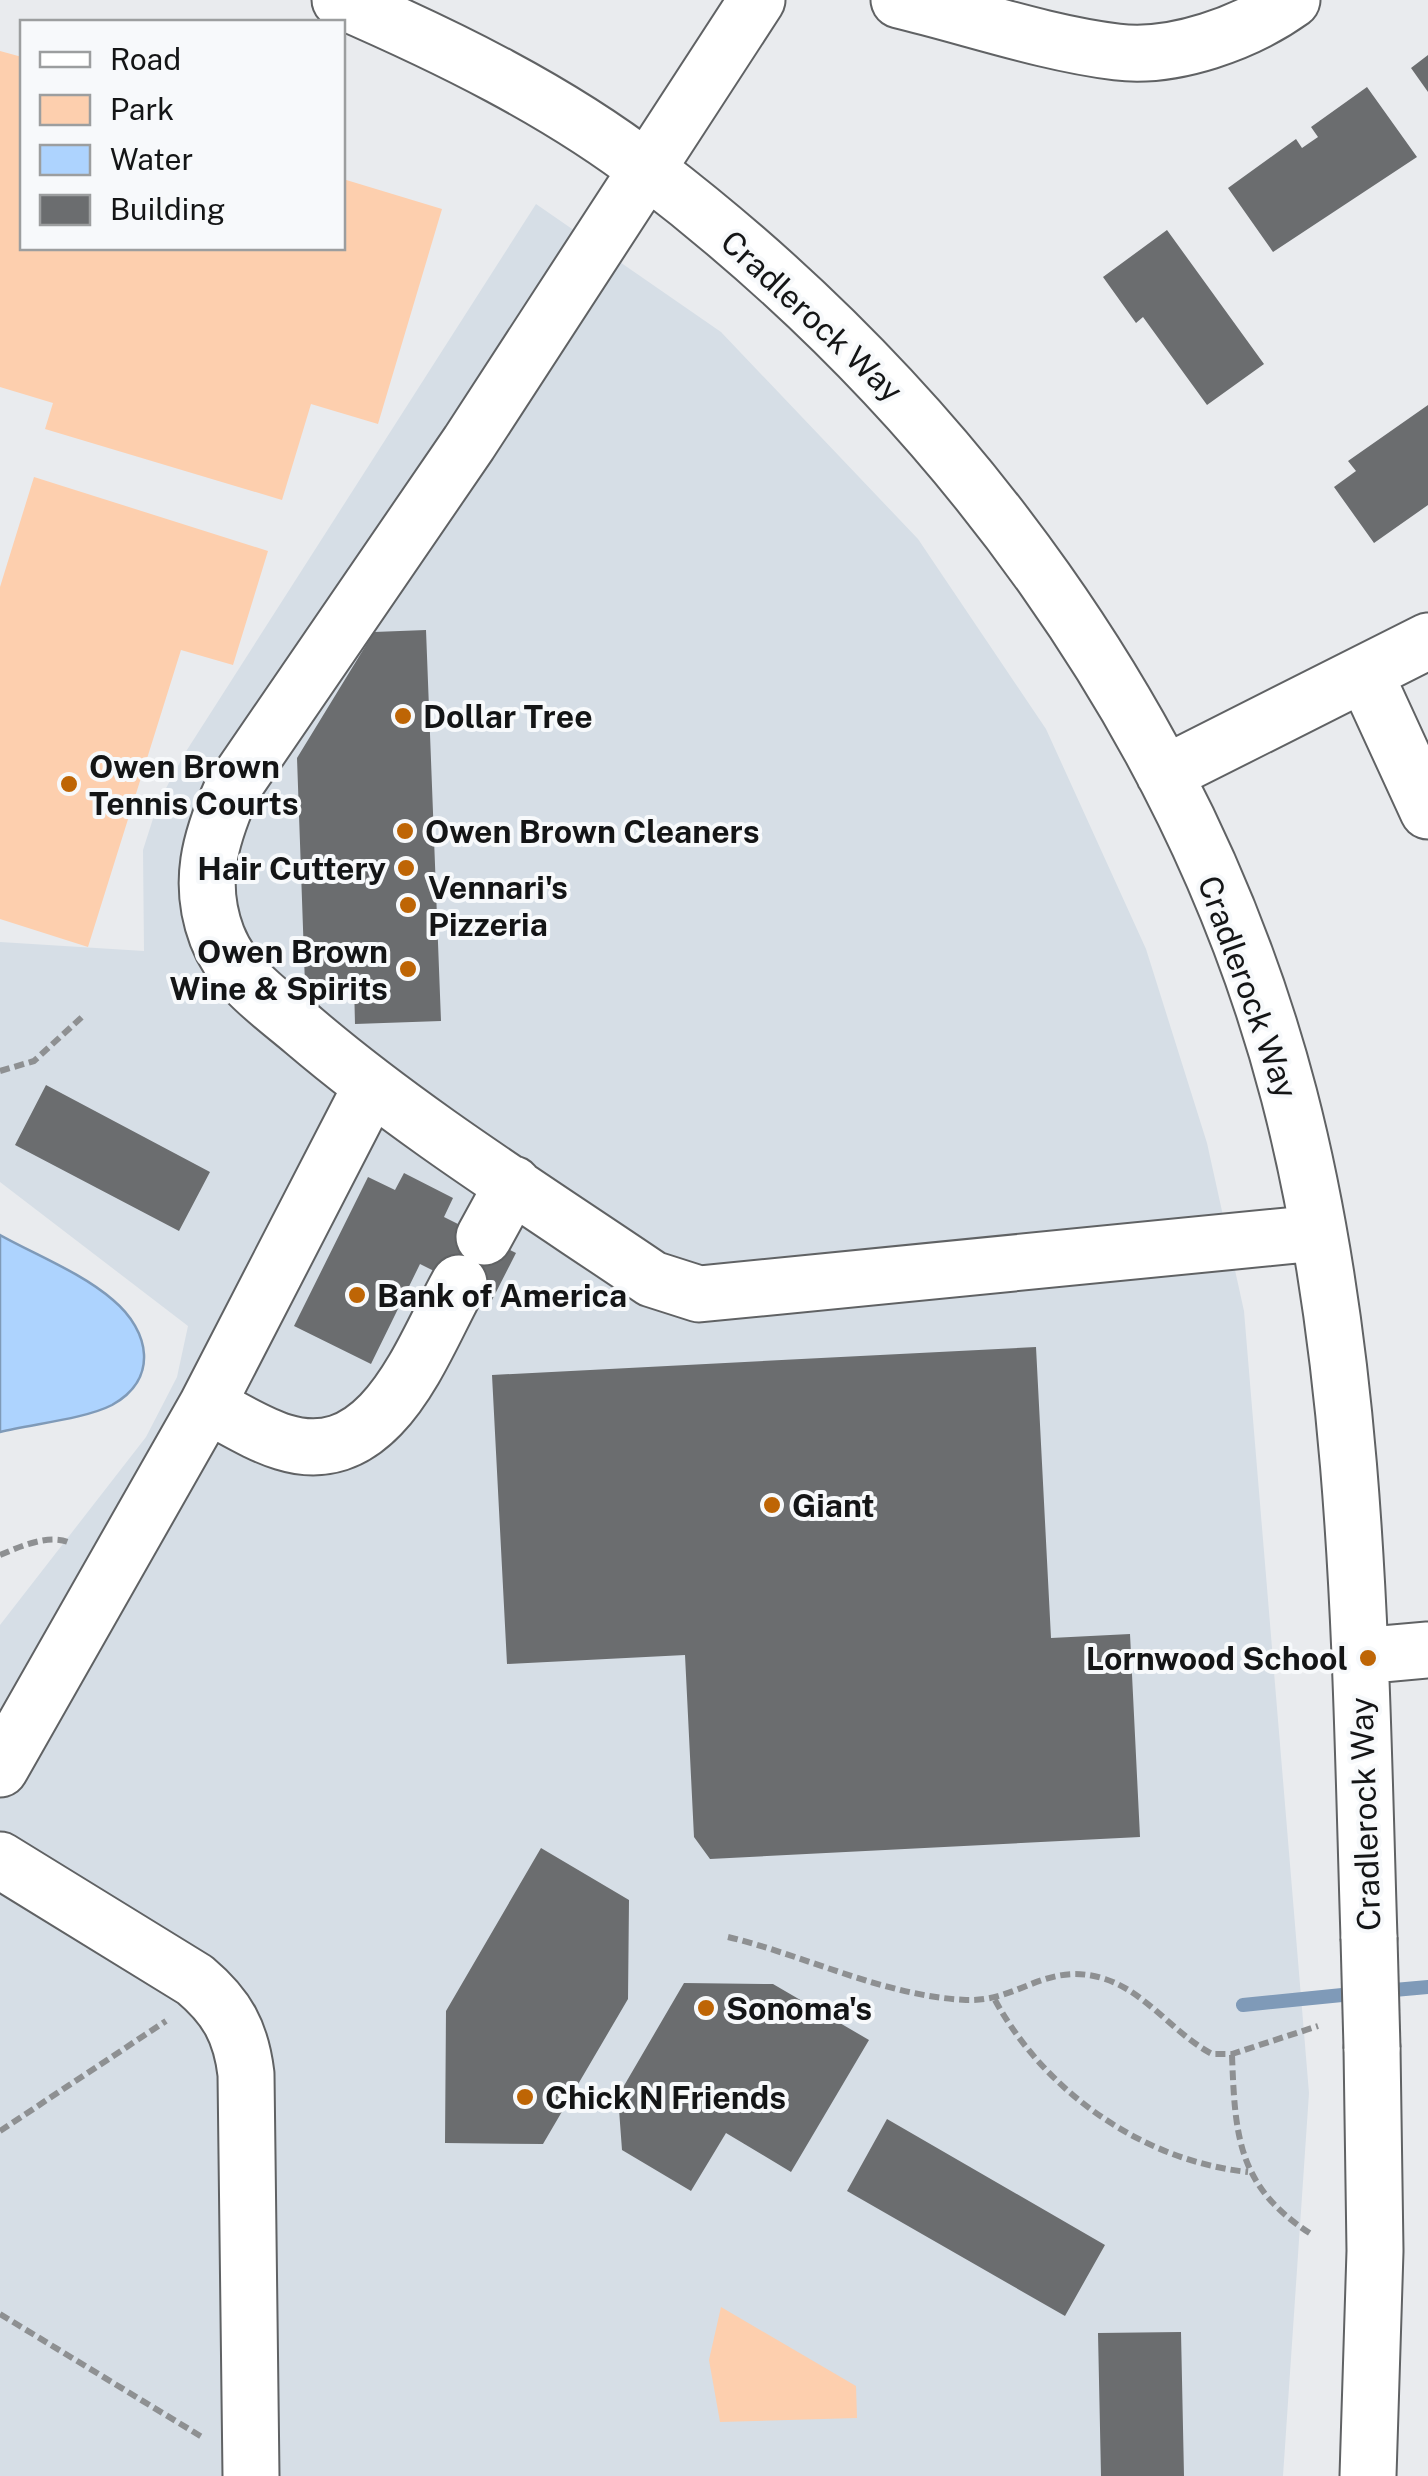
<svg xmlns="http://www.w3.org/2000/svg" width="1428" height="2476" font-family="'Public Sans',sans-serif">
<rect width="100%" height="100%" fill="#e9ebee"/>
<path fill="#d6dee6" d="M 536,204 L 721,332 L 918,539 L 1046,729 L 1146,949 L 1207,1143 L 1244,1311 L 1309,2093 L 1283,2476 L 0,2476 L 0,1625 L 146,1437 L 177,1377 L 188,1326 L 0,1182 L 0,942 L 144,951 L 143,850 L 158,803 L 185,753 Z"/>
<path fill="#fdcfae" d="M 0,51 L 22,57 L 22,248 L 342,248 L 343,179 L 442,209 L 378,424 L 311,404 L 282,500 L 45,429 L 53,403 L 0,387 Z
M 34,477 L 268,551 L 233,665 L 181,650 L 88,947 L 0,919 L 0,587 Z
M 721,2307 L 856,2386 L 857,2418 L 720,2422 L 709,2360 Z"/>
<path fill="#add3fe" stroke="#7f9ab8" stroke-width="2.5" d="M 0,1235 C 36,1255 82,1273 113,1300 C 150,1331 159,1379 112,1405 C 85,1419 31,1424 0,1432 Z"/>
<g fill="none" stroke-linecap="round" stroke-linejoin="round">
<path stroke="#7f9ab8" stroke-width="14" d="M 1383,1991 L 1428,1987
M 1243,2005 L 1362,1993"/>
</g>
<path fill="#6b6d6f" d="M 1428,55 L 1428,92 L 1411,68 Z
M 1367,87 L 1417,157 L 1273,252 L 1228,188 L 1296,139 L 1302,148 L 1318,137 L 1311,127 Z
M 1167,230 L 1264,364 L 1207,405 L 1143,317 L 1136,323 L 1103,277 Z
M 1428,405 L 1428,505 L 1374,543 L 1334,487 L 1356,471 L 1348,461 Z
M 426,630 L 441,1021 L 355,1024 L 354,983 L 305,985 L 297,758 L 374,632 Z
M 46,1085 L 210,1172 L 179,1231 L 15,1145 Z
M 404,1173 L 453,1198 L 444,1217 L 516,1253 L 492,1300 L 420,1264 L 371,1364 L 294,1326 L 368,1177 L 395,1190 Z
M 1036,1347 L 1051,1638 L 1130,1634 L 1140,1837 L 710,1859 L 694,1837 L 685,1655 L 507,1664 L 492,1375 Z
M 541,1848 L 629,1900 L 628,1999 L 543,2144 L 445,2143 L 446,2011 Z
M 684,1983 L 773,1984 L 869,2040 L 791,2172 L 726,2133 L 691,2191 L 622,2150 L 618,2096 Z
M 887,2119 L 1105,2245 L 1065,2316 L 847,2191 Z
M 1181,2332 L 1184,2476 L 1101,2476 L 1098,2333 Z"/>
<g fill="none" stroke-linecap="round" stroke-linejoin="round">
<defs>
<path id="minor" d="M 340,0 C 446,46 557,100 649,171 C 950,401 1192,724 1289,1095 C 1360,1368 1360,1658 1369,1938
M 757,0 L 469,443 L 232,789 C 210,839 197,883 217,936 C 233,978 271,1003 304,1031 C 412,1123 534,1199 652,1279 L 699,1294 L 1317,1233
M 899,0 C 970,17 1044,43 1117,52 C 1174,59 1246,33 1292,0
M 1365,674 L 1428,811
M 1164,774 L 1428,641
M 484,1237 L 513,1184
M 207,1405 C 231,1417 257,1434 283,1442 C 382,1473 422,1349 459,1283
M 1360,1656 L 1428,1650
M 0,1769 L 207,1405 L 371,1087
M 0,1860 L 195,1980 C 227,2007 241,2032 246,2074 L 251,2476
M 1368,2476 L 1375,2251 L 1372,2048"/>
</defs>
<use href="#minor" stroke="#606264" stroke-width="59"/>
<path stroke="#8e9092" stroke-width="6" stroke-dasharray="10 5" stroke-linecap="butt" d="M 0,1071 L 34,1061 L 82,1017
M 0,1555 C 19,1547 50,1533 70,1543
M 728,1937 C 807,1956 884,1996 966,2000 C 1020,2002 1046,1960 1105,1979 C 1146,1992 1174,2034 1212,2054 L 1232,2054 L 1318,2026
M 995,2000 C 1045,2092 1143,2161 1248,2172
M 1232,2055 C 1235,2137 1238,2187 1311,2234
M 0,2131 L 166,2021
M 0,2314 L 202,2437"/>
<use href="#minor" stroke="#fff" stroke-width="55"/>
<defs>
<path id="minor-bridge" d="M 1369,1938 L 1372,2048"/>
</defs>
<use href="#minor-bridge" stroke="#606264" stroke-width="59" stroke-linecap="butt"/>
<use href="#minor-bridge" stroke="#fff" stroke-width="55"/>
</g>
<g fill="#be6505" stroke="#f7f9fb" stroke-width="4">
<circle cx="403" cy="716" r="10"/>
<circle cx="69" cy="784" r="10"/>
<circle cx="405" cy="831" r="10"/>
<circle cx="406" cy="868" r="10"/>
<circle cx="408" cy="905" r="10"/>
<circle cx="408" cy="969" r="10"/>
<circle cx="357" cy="1295" r="10"/>
<circle cx="772" cy="1505" r="10"/>
<circle cx="1368" cy="1658" r="10"/>
<circle cx="706" cy="2008" r="10"/>
<circle cx="525" cy="2097" r="10"/>
</g>
<g text-anchor="middle" dominant-baseline="central" stroke-width="8" stroke-linejoin="round" paint-order="stroke">
<g font-size="32" fill="#141516" stroke="#f7f9fb">
<text transform="translate(812 316) rotate(43)">Cradlerock Way</text>
<text transform="translate(1248 987) rotate(70)">Cradlerock Way</text>
<text transform="translate(1365 1814) rotate(-92)">Cradlerock Way</text>
</g>
<g font-size="32" font-weight="bold" fill="#141516" stroke="#f7f9fb" text-anchor="start">
<text x="423" y="716">Dollar Tree</text>
<text x="89" y="766">Owen Brown<tspan x="89" dy="37">Tennis Courts</tspan></text>
<text x="425" y="831">Owen Brown Cleaners</text>
<text x="386" y="868" text-anchor="end">Hair Cuttery</text>
<text x="428" y="887">Vennari's<tspan x="428" dy="37">Pizzeria</tspan></text>
<text x="388" y="951" text-anchor="end">Owen Brown<tspan x="388" dy="37">Wine &amp; Spirits</tspan></text>
<text x="377" y="1295">Bank of America</text>
<text x="792" y="1505">Giant</text>
<text x="1348" y="1658" text-anchor="end">Lornwood School</text>
<text x="726" y="2008">Sonoma's</text>
<text x="545" y="2097">Chick N Friends</text>
</g>
</g>
<rect x="20" y="20" width="325" height="230" fill="#f7f9fb" stroke="#9c9e9f" stroke-width="2.5"/>
<rect x="40" y="52" width="50" height="15" fill="#ffffff" stroke="#9c9e9f" stroke-width="2.5"/>
<text x="110" y="70" font-size="30" fill="#141516">Road</text>
<rect x="40" y="95" width="50" height="30" fill="#fdcfae" stroke="#9c9e9f" stroke-width="2.5"/>
<text x="110" y="120" font-size="30" fill="#141516">Park</text>
<rect x="40" y="145" width="50" height="30" fill="#add3fe" stroke="#9c9e9f" stroke-width="2.5"/>
<text x="110" y="170" font-size="30" fill="#141516">Water</text>
<rect x="40" y="195" width="50" height="30" fill="#6b6d6f" stroke="#9c9e9f" stroke-width="2.5"/>
<text x="110" y="220" font-size="30" fill="#141516">Building</text>
</svg>
